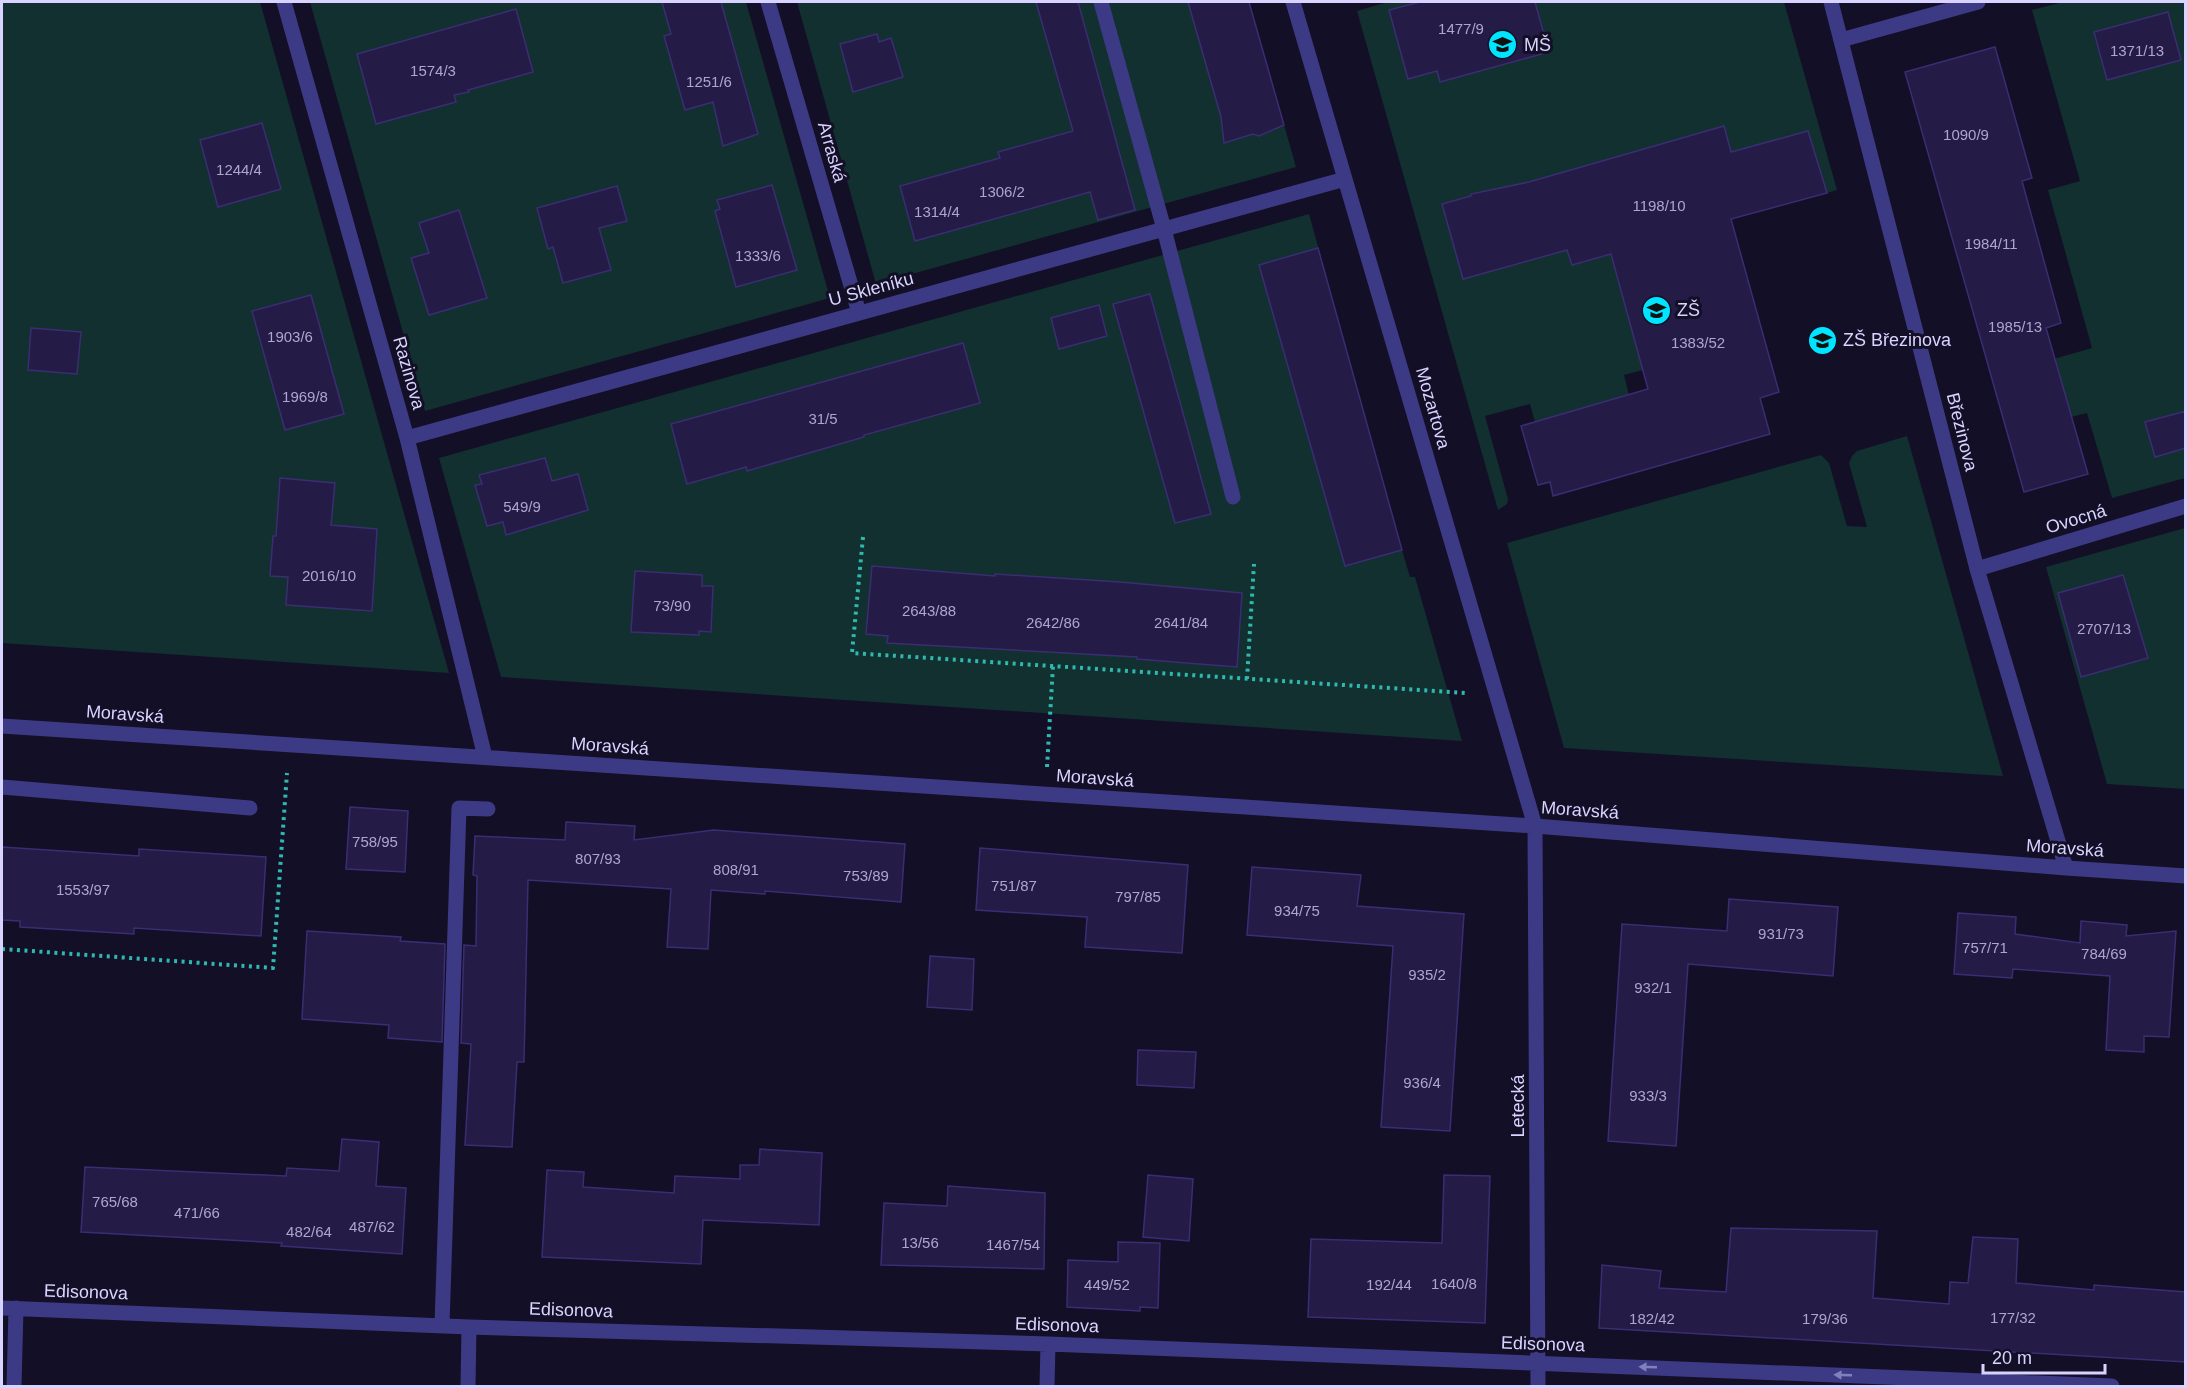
<svg xmlns="http://www.w3.org/2000/svg" width="2187" height="1388" font-family="Helvetica,sans-serif">
<rect width="100%" height="100%" fill="#130f26"/>
<path fill="#12302f" d="M 2,2 L 260,2 L 449,673 L 2,643 Z
M 310,2 L 746,2 L 830,298 L 425,411 Z
M 797,2 L 1249,2 L 1296,167 L 876,284 Z
M 1388,2 L 1784,2 L 1837,190 L 1827,193 L 1808,131 L 1731,152 L 1723,126 L 1546,177 L 1572,265 L 1611,254 L 1643,370 L 1624,375 L 1629,395 L 1535,422 L 1530,404 L 1485,416 L 1508,499 L 1507,504 L 1498,510 L 1357,11 Z
M 2063,2 L 2185,2 L 2185,478 L 2112,498 L 2087,413 L 2071,417 L 2050,360 L 2092,348 L 2048,190 L 2080,181 L 2032,10 Z
M 1309,214 L 1402,550 L 1410,577 L 1415,577 L 1462,741 L 501,677 L 439,458 Z
M 1907,436 L 2003,776 L 1564,748 L 1507,543 L 1821,455 L 1829,463 L 1847,526 L 1867,527 L 1849,463 L 1852,456 L 1857,451 Z
M 2185,528 L 2185,789 L 2107,784 L 2046,567 Z"/>
<path fill="#241b47" stroke="#3b2d73" stroke-width="1.5" d="M 662,2 L 721,2 L 758,134 L 723,146 L 713,102 L 685,110 L 664,36 L 671,34 Z
M 1036,2 L 1078,2 L 1135,210 L 1098,220 L 1090,192 L 915,241 L 900,186 L 1000,158 L 998,152 L 1073,131 Z
M 1188,2 L 1249,2 L 1284,125 L 1259,136 L 1253,134 L 1224,143 L 1221,117 Z
M 1420,2 L 1535,2 L 1549,52 L 1440,82 L 1437,71 L 1408,79 L 1389,10 Z
M 516,9 L 533,72 L 468,90 L 469,92 L 454,95 L 456,102 L 376,124 L 357,54 Z
M 2168,12 L 2181,60 L 2107,80 L 2094,32 Z
M 877,34 L 879,42 L 891,38 L 903,77 L 853,92 L 840,44 Z
M 1995,47 L 2032,178 L 2022,181 L 2061,323 L 2046,328 L 2088,474 L 2024,492 L 1905,72 Z
M 262,123 L 281,189 L 218,207 L 200,140 Z
M 1724,126 L 1731,152 L 1808,131 L 1827,193 L 1731,219 L 1779,392 L 1760,398 L 1770,434 L 1553,496 L 1550,482 L 1538,485 L 1521,426 L 1648,389 L 1611,254 L 1572,265 L 1567,250 L 1463,279 L 1442,204 L 1471,196 L 1471,194 L 1529,182 Z
M 772,185 L 797,270 L 736,287 L 715,211 L 720,209 L 717,200 Z
M 617,186 L 627,221 L 599,228 L 611,270 L 563,283 L 553,247 L 548,249 L 537,208 Z
M 459,210 L 487,298 L 429,315 L 411,258 L 429,253 L 419,223 Z
M 1318,248 L 1402,550 L 1345,566 L 1259,265 Z
M 1150,294 L 1211,514 L 1175,523 L 1113,304 Z
M 311,295 L 344,414 L 285,430 L 252,311 Z
M 1099,305 L 1107,336 L 1059,349 L 1051,318 Z
M 31,328 L 81,332 L 77,374 L 28,370 Z
M 963,343 L 980,403 L 864,435 L 864,437 L 747,471 L 746,467 L 687,484 L 671,424 Z
M 2186,411 L 2186,448 L 2155,457 L 2145,422 Z
M 545,458 L 552,481 L 578,474 L 588,510 L 506,535 L 503,522 L 487,526 L 475,485 L 482,484 L 479,475 Z
M 280,478 L 335,483 L 331,525 L 377,529 L 372,611 L 286,605 L 288,577 L 270,576 L 273,536 L 276,536 Z
M 872,566 L 995,576 L 995,574 L 1120,582 L 1242,593 L 1237,667 L 1137,659 L 1137,657 L 887,643 L 888,636 L 866,634 Z
M 635,571 L 702,575 L 702,586 L 713,586 L 711,632 L 699,631 L 699,635 L 631,632 Z
M 2123,575 L 2148,658 L 2081,677 L 2058,593 Z
M 350,807 L 408,811 L 405,872 L 346,869 Z
M 566,822 L 635,826 L 634,840 L 714,830 L 905,844 L 901,902 L 765,891 L 765,894 L 711,890 L 708,949 L 667,947 L 671,889 L 528,880 L 524,1062 L 517,1062 L 512,1147 L 465,1145 L 471,1044 L 461,1043 L 464,945 L 476,946 L 477,876 L 473,875 L 475,836 L 565,840 Z
M 2,847 L 139,856 L 139,849 L 266,857 L 261,936 L 134,928 L 134,934 L 20,927 L 20,921 L 2,920 Z
M 980,848 L 1188,865 L 1182,953 L 1085,947 L 1087,917 L 976,910 Z
M 1252,867 L 1361,875 L 1357,906 L 1464,914 L 1450,1131 L 1381,1127 L 1393,946 L 1247,935 Z
M 1729,899 L 1838,907 L 1833,976 L 1688,964 L 1676,1146 L 1608,1141 L 1622,924 L 1727,931 Z
M 1958,913 L 2016,917 L 2015,934 L 2080,943 L 2081,921 L 2127,925 L 2126,936 L 2176,931 L 2169,1037 L 2144,1036 L 2144,1052 L 2106,1050 L 2110,976 L 2013,969 L 2012,978 L 1954,974 Z
M 307,931 L 401,937 L 400,941 L 445,944 L 442,1042 L 388,1038 L 389,1025 L 302,1019 Z
M 930,956 L 974,959 L 972,1010 L 927,1007 Z
M 1138,1050 L 1196,1052 L 1194,1088 L 1137,1085 Z
M 342,1139 L 379,1142 L 376,1186 L 406,1188 L 402,1254 L 281,1246 L 282,1243 L 81,1232 L 85,1167 L 286,1176 L 287,1168 L 339,1171 Z
M 760,1149 L 822,1153 L 819,1225 L 703,1220 L 701,1264 L 542,1257 L 547,1170 L 584,1172 L 583,1187 L 674,1193 L 675,1176 L 740,1179 L 740,1165 L 759,1165 Z
M 1148,1175 L 1193,1179 L 1189,1241 L 1143,1237 Z
M 1444,1175 L 1490,1176 L 1485,1323 L 1308,1317 L 1311,1239 L 1442,1243 Z
M 948,1186 L 1045,1193 L 1044,1269 L 881,1265 L 884,1203 L 947,1206 Z
M 1731,1228 L 1877,1231 L 1873,1298 L 1949,1304 L 1950,1282 L 1968,1283 L 1973,1237 L 2018,1239 L 2016,1283 L 2094,1290 L 2094,1285 L 2186,1292 L 2186,1362 L 1599,1328 L 1602,1265 L 1661,1271 L 1659,1288 L 1726,1292 Z
M 1118,1242 L 1160,1243 L 1158,1308 L 1140,1307 L 1140,1311 L 1067,1307 L 1068,1260 L 1118,1262 Z"/>
<g fill="none" stroke-linecap="round" stroke-linejoin="round">
<path stroke="#2fb8b0" stroke-width="4" stroke-dasharray="3 4.5" stroke-linecap="butt" d="M 863,537 L 852,653 L 1466,693
M 1247,679 L 1254,564
M 1047,767 L 1053,666
M 2,949 L 273,968 L 287,773"/>
<path stroke="#3d3a85" stroke-width="15" d="M 1101,2 L 1164,229 L 1233,497
M 2,787 L 250,808
M 442,1325 L 459,808 L 488,809"/>
<path stroke="#3d3a85" stroke-width="15" d="M 284,2 L 407,438 L 485,757
M 768,2 L 859,313
M 1293,2 L 1535,826 L 1538,1386
M 1831,2 L 1977,569 L 2066,868
M 1841,40 L 1978,2
M 407,438 L 1345,179
M 1977,569 L 2186,506
M 2,726 L 1535,826 L 2066,868 L 2186,876
M 2,1308 L 469,1327 L 1048,1344 L 2112,1386
M 14,1386 L 16,1308
M 468,1386 L 469,1327
M 1047,1386 L 1048,1344"/>
</g>
<defs><path id="oneway-solid" d="M-6-.8H1V-3.2L6.5 0L1 3.2V.8H-6Z" transform="scale(1.5)"/></defs>
<g fill="#837fbc">
<use href="#oneway-solid" transform="translate(1648 1367) rotate(-178)"/>
<use href="#oneway-solid" transform="translate(1843 1375) rotate(-178)"/>
</g>
<defs>
<symbol id="school-disc" viewBox="-11 -11 22 22"><circle r="9.5" fill="#00e5ff" stroke="#130f26"/><path d="M0-5L7-2L0 1L-7-2ZM-4 1L0 2.5L4 1V4Q0 6-4 4Z" fill="#111"/></symbol>
</defs>
<g fill-rule="evenodd">
<use href="#school-disc" x="1486" y="28" width="33" height="33"/>
<use href="#school-disc" x="1640" y="294" width="33" height="33"/>
<use href="#school-disc" x="1806" y="324" width="33" height="33"/>
</g>
<g text-anchor="middle" dominant-baseline="central" stroke-width="6" stroke-linejoin="round" paint-order="stroke">
<g font-size="15" fill="#aca6d1">
<text x="1461" y="28">1477/9</text>
<text x="2137" y="50">1371/13</text>
<text x="433" y="70">1574/3</text>
<text x="709" y="81">1251/6</text>
<text x="1966" y="134">1090/9</text>
<text x="239" y="169">1244/4</text>
<text x="1002" y="191">1306/2</text>
<text x="1659" y="205">1198/10</text>
<text x="937" y="211">1314/4</text>
<text x="1991" y="243">1984/11</text>
<text x="758" y="255">1333/6</text>
<text x="2015" y="326">1985/13</text>
<text x="290" y="336">1903/6</text>
<text x="1698" y="342">1383/52</text>
<text x="305" y="396">1969/8</text>
<text x="823" y="418">31/5</text>
<text x="522" y="506">549/9</text>
<text x="329" y="575">2016/10</text>
<text x="672" y="605">73/90</text>
<text x="929" y="610">2643/88</text>
<text x="1053" y="622">2642/86</text>
<text x="1181" y="622">2641/84</text>
<text x="2104" y="628">2707/13</text>
<text x="375" y="841">758/95</text>
<text x="598" y="858">807/93</text>
<text x="736" y="869">808/91</text>
<text x="866" y="875">753/89</text>
<text x="1014" y="885">751/87</text>
<text x="83" y="889">1553/97</text>
<text x="1138" y="896">797/85</text>
<text x="1297" y="910">934/75</text>
<text x="1781" y="933">931/73</text>
<text x="1985" y="947">757/71</text>
<text x="2104" y="953">784/69</text>
<text x="1427" y="974">935/2</text>
<text x="1653" y="987">932/1</text>
<text x="1422" y="1082">936/4</text>
<text x="1648" y="1095">933/3</text>
<text x="115" y="1201">765/68</text>
<text x="197" y="1212">471/66</text>
<text x="372" y="1226">487/62</text>
<text x="309" y="1231">482/64</text>
<text x="920" y="1242">13/56</text>
<text x="1013" y="1244">1467/54</text>
<text x="1454" y="1283">1640/8</text>
<text x="1107" y="1284">449/52</text>
<text x="1389" y="1284">192/44</text>
<text x="2013" y="1317">177/32</text>
<text x="1652" y="1318">182/42</text>
<text x="1825" y="1318">179/36</text>
</g>
<g font-size="18" fill="#d9d4ff" stroke="#130f26" text-anchor="start">
<text x="1524" y="45">MŠ</text>
<text x="1677" y="310">ZŠ</text>
<text x="1843" y="340">ZŠ Březinova</text>
</g>
<g font-size="18" fill="#d9d4ff" stroke="#130f26">
<text transform="translate(832 152) rotate(74)">Arraská</text>
<text transform="translate(871 289) rotate(-15)">U Skleníku</text>
<text transform="translate(409 373) rotate(74)">Razinova</text>
<text transform="translate(1433 408) rotate(74)">Mozartova</text>
<text transform="translate(1962 432) rotate(76)">Březinova</text>
<text transform="translate(2076 519) rotate(-17)">Ovocná</text>
<text transform="translate(125 714) rotate(4)">Moravská</text>
<text transform="translate(610 746) rotate(4)">Moravská</text>
<text transform="translate(1095 778) rotate(4)">Moravská</text>
<text transform="translate(1580 810) rotate(4)">Moravská</text>
<text transform="translate(2065 848) rotate(4)">Moravská</text>
<text transform="translate(1518 1106) rotate(-90)">Letecká</text>
<text transform="translate(86 1292) rotate(2)">Edisonova</text>
<text transform="translate(571 1310) rotate(2)">Edisonova</text>
<text transform="translate(1057 1325) rotate(2)">Edisonova</text>
<text transform="translate(1543 1344) rotate(2)">Edisonova</text>
</g>
</g>
<rect width="2187" height="1388" fill="none" stroke="#d9d4ff" stroke-width="6"/>
<path d="M1983 1364v9h122v-9" fill="none" stroke="#d9d4ff" stroke-width="3"/>
<text x="1992" y="1364" font-size="18" fill="#d9d4ff" stroke="#130f26" stroke-width="4.5" paint-order="stroke">20 m</text>
</svg>
